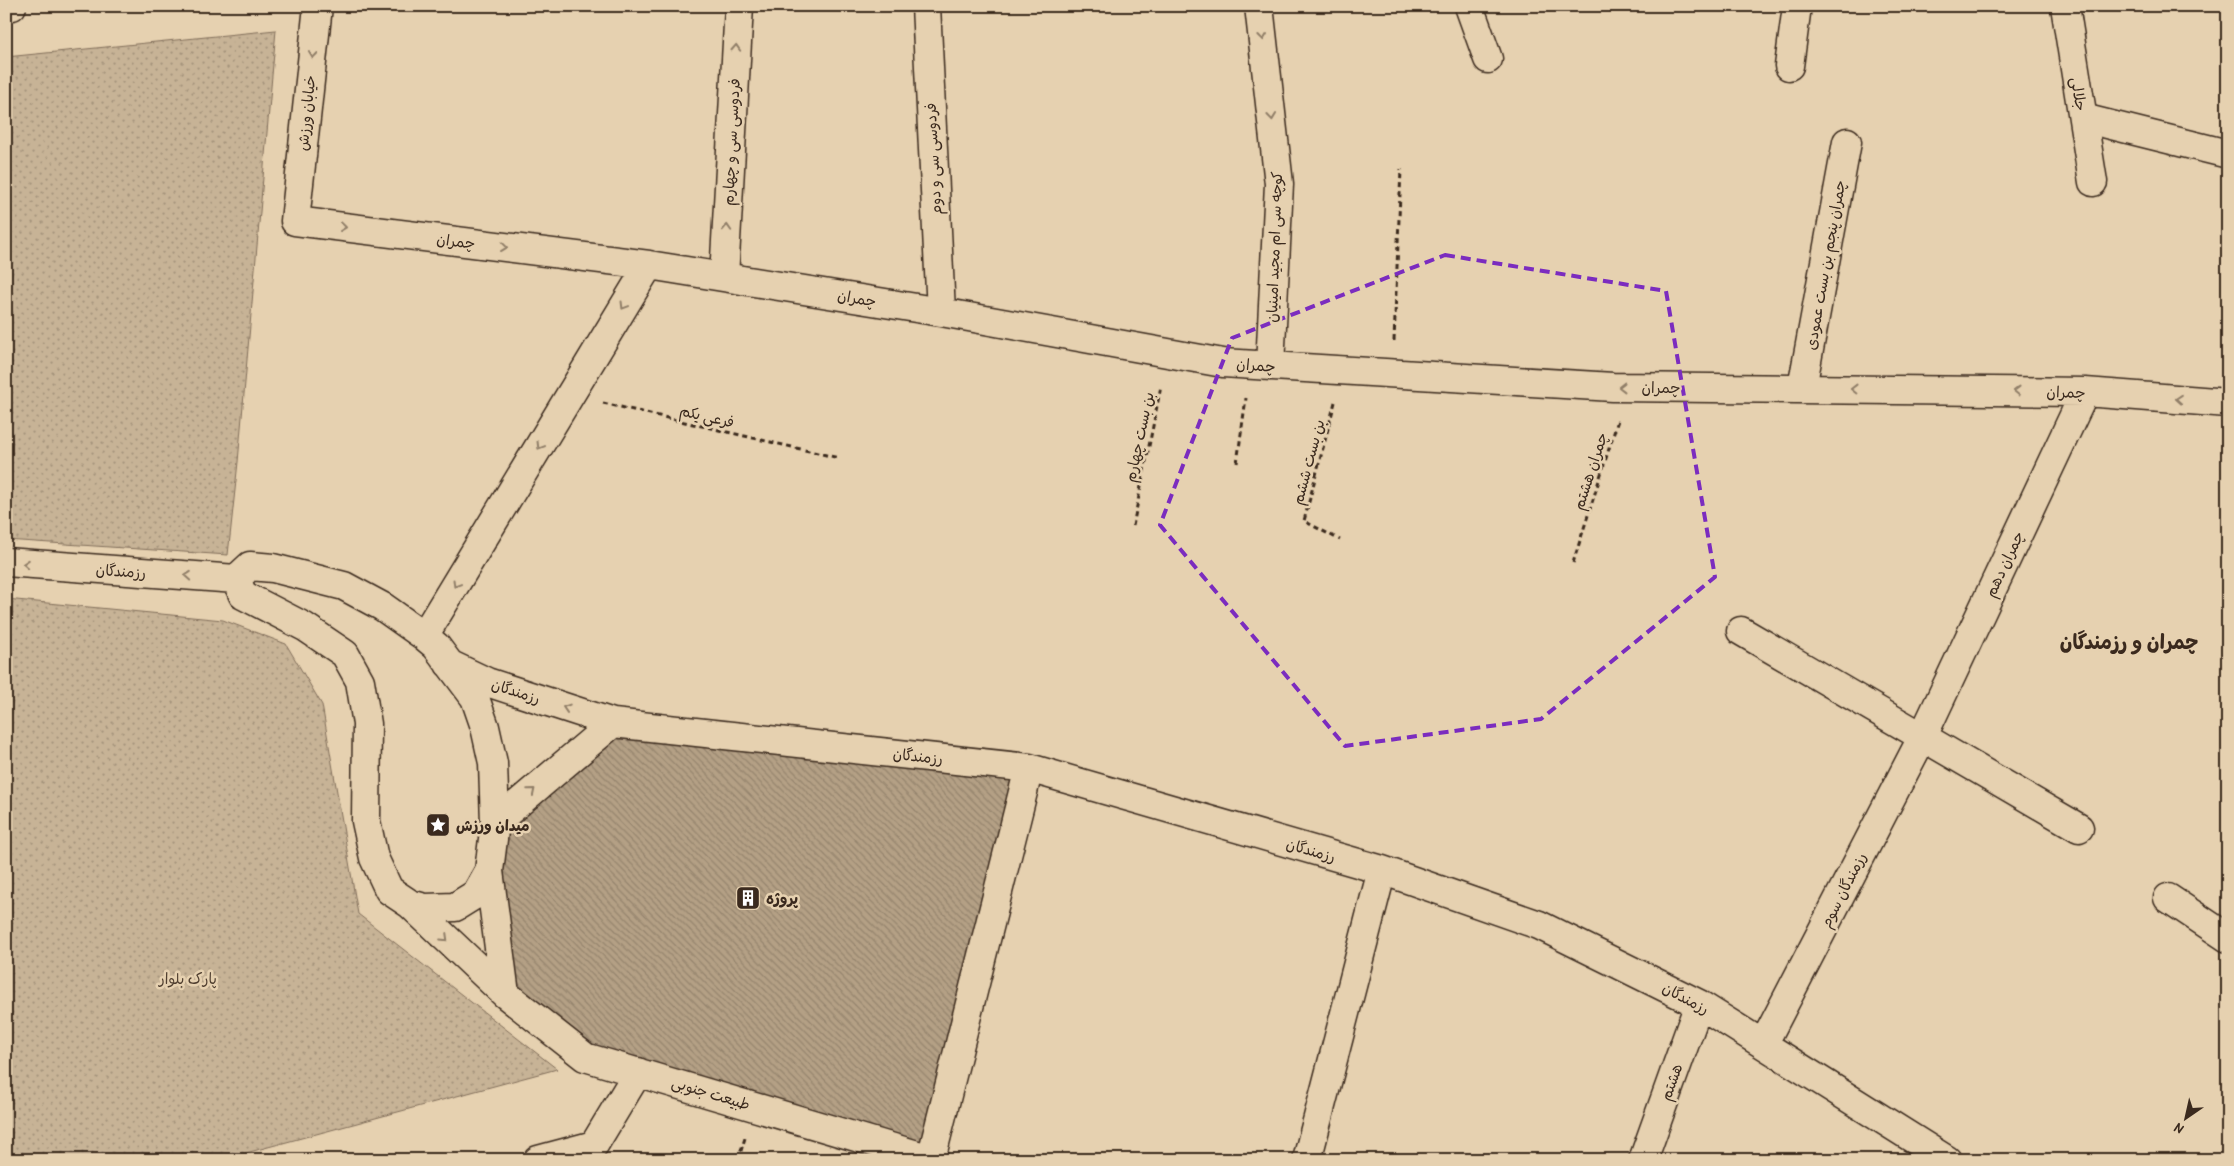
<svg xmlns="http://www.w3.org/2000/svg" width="2234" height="1166" font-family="'Patrick Hand','Playpen Sans Arabic',sans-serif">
<defs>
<pattern id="park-dots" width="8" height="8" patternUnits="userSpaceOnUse" patternTransform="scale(1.25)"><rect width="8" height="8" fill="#c7b396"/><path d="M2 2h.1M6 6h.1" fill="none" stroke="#a3927a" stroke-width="1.8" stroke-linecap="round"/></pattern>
<pattern id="building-back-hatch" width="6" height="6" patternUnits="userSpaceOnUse" patternTransform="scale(1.25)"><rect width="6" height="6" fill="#b4a085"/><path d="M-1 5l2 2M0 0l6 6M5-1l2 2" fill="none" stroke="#94836c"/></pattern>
</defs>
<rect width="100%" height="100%" fill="#e6d1b0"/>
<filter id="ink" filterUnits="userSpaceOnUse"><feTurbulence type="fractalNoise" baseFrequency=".02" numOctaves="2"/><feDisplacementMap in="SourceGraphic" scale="10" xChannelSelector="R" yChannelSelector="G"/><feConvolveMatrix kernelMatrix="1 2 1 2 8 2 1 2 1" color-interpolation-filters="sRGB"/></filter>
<g filter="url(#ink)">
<path fill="url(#park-dots)" stroke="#816e5a" d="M 276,30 L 238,462 L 228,555 L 6,540 L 6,57 Z
M 6,599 L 223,620 L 286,644 L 322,705 L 358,914 L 557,1069 L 220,1160 L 74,1160 L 6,1157 Z"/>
<path fill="url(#building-back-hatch)" stroke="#3b2a1e" d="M 613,723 L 1029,768 L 931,1159 L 585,1057 L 505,994 L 495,823 Z"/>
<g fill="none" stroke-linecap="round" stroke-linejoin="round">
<defs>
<path id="minor" d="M 318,6 L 295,221 L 649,265 L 941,312 L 1223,363 L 1613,387 L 2085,392 L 2228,403
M 926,6 L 941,312
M 1259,6 L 1279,184 L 1270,366
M 1469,6 L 1488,59
M 2065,6 L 2093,182
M 1789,66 L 1797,6
M 2083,118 L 2228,154
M 724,277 L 739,6
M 1802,388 L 1847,142
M 6,562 L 236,579
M 250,566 L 273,568 L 344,586 L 383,607 L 424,636 L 436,646 L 475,698 L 485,727 L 493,763 L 495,823 L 489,871 L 476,894 L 455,907 L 425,908 L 410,904 L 389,890 L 374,858 L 366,821 L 367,724 L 360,681 L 345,654 L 305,627 L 243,595 L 236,579 Z
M 1741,631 L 2079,828
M 424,636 L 649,265
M 449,664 L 487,682 L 613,723 L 1029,768 L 1382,870 L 1539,925 L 1699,1004 L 1947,1160
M 495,823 L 613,723
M 489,871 L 505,994
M 2168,898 L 2228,938
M 410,904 L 505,994 L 585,1057 L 934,1160
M 1764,1043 L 1923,736 L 2085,392
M 931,1159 L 1029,768
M 538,1160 L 594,1145 L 638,1072
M 1307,1160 L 1382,870
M 1643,1160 L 1699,1004"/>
<path id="major" d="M 6,7 L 12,6"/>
</defs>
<use href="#minor" stroke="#3b2a1e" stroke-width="31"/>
<use href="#major" stroke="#3b2a1e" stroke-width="31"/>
<path stroke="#3b2a1e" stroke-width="3" stroke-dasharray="5 4" stroke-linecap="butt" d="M 1394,341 L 1401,169
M 1335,402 L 1304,521 L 1340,540
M 603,403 L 839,458
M 1237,463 L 1246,398
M 1133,526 L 1161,386
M 1573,563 L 1618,420
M 738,1160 L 745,1138"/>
<use href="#minor" stroke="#e6d1b0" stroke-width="28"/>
<use href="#major" stroke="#e6d1b0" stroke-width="28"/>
</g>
<defs><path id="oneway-chevron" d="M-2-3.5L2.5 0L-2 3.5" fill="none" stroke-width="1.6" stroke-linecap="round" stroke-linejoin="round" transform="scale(1.25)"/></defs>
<g stroke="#907e67">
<use href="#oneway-chevron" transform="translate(1263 37) rotate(83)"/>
<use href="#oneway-chevron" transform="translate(736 48) rotate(-87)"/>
<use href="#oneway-chevron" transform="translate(313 55) rotate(96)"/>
<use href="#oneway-chevron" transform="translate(1272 117) rotate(84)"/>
<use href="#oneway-chevron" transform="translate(343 227) rotate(7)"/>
<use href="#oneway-chevron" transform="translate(727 228) rotate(-87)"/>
<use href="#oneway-chevron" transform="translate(504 247) rotate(7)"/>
<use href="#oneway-chevron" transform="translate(624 306) rotate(121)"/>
<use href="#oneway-chevron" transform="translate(1622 387) rotate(-180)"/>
<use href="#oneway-chevron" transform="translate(1854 389) rotate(-179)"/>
<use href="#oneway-chevron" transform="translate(2017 391) rotate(-179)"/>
<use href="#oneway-chevron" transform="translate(2179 399) rotate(-175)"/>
<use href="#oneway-chevron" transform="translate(540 446) rotate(121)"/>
<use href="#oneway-chevron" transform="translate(26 564) rotate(-176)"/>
<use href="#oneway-chevron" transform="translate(188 576) rotate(-176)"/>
<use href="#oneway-chevron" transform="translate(456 584) rotate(121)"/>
<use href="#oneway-chevron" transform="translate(566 708) rotate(-162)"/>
<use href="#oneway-chevron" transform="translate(532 791) rotate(-40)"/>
<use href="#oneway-chevron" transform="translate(445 938) rotate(44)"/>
</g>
</g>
<path fill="none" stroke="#7b2cbf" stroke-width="4" stroke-dasharray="10 6" stroke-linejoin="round" d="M 1445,255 L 1666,291 L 1715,577 L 1541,719 L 1345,746 L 1160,525 L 1232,338 Z"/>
<defs>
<symbol id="sight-square" viewBox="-11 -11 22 22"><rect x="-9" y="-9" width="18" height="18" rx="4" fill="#3b2a1e" stroke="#e6d1b0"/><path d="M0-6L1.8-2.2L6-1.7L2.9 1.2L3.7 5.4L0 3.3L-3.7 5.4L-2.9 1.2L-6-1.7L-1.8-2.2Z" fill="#fff"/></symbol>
<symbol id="building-square" viewBox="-11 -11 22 22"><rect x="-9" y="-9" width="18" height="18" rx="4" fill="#3b2a1e" stroke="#e6d1b0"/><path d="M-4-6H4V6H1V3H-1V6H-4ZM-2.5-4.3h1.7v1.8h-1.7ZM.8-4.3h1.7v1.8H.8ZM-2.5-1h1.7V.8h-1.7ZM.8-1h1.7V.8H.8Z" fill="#fff"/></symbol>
</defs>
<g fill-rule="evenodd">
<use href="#sight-square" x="424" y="811" width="28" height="28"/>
<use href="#building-square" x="734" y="884" width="28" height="28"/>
</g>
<g text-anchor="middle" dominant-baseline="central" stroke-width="5" stroke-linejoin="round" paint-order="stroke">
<g font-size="15" fill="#3b2a1e" stroke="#e6d1b0">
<text transform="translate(2079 94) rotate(81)">جلالی</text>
<text transform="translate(306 113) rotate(-84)">خیابان ورزش</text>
<text transform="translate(731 142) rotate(-87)">فردوسی سی و چهارم</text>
<text transform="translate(933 159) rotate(-93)">فردوسی سی و دوم</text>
<text transform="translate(456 241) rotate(7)">چمران</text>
<text transform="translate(1274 247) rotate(-88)">کوچه سی ام مجید امینیان</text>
<text transform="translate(1825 265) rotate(-80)">چمران پنجم بن بست عمودی</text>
<text transform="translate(857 298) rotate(9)">چمران</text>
<text transform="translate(1256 365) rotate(4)">چمران</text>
<text x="1661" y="387">چمران</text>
<text transform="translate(2066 392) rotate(1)">چمران</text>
<text transform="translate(707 416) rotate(13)">فرعی یکم</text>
<text transform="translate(1139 437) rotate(-78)">بن بست چهارم</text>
<text transform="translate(1308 462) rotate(-75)">بن بست ششم</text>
<text transform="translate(1590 471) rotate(-72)">چمران هشتم</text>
<text transform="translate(2004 564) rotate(-65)">چمران دهم</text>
<text transform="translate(121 571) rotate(4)">رزمندگان</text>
<text transform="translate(516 691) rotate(18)">رزمندگان</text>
<text transform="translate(918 756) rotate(6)">رزمندگان</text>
<text transform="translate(1311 850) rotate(16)">رزمندگان</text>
<text transform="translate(1843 890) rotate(-63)">رزمندگان سوم</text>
<text transform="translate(1686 998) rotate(28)">رزمندگان</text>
<text transform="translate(1671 1082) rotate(-70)">هشتم</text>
<text transform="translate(711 1093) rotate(17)">طبیعت جنوبی</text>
</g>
<g font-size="15" font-weight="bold" fill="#3b2a1e" stroke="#e6d1b0" text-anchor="start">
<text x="456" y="825">میدان ورزش</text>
<text x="766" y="898">پروژه</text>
</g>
<g font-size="15" fill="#503f30" stroke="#e6d1b0">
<text x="188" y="978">پارک بلوار</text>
</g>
<g font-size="20" font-weight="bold" fill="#3b2a1e" stroke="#e6d1b0">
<text x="2129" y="641">چمران و رزمندگان</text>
</g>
</g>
<rect width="2234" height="1166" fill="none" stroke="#e6d1b0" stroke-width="25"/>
<rect x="12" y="12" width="2209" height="1141" fill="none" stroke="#3b2a1e" stroke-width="2" filter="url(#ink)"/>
<g transform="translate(2186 1118) rotate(214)" stroke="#e6d1b0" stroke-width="4" paint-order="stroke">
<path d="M0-4L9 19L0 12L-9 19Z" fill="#3b2a1e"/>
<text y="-8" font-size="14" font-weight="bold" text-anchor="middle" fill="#3b2a1e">N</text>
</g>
</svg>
